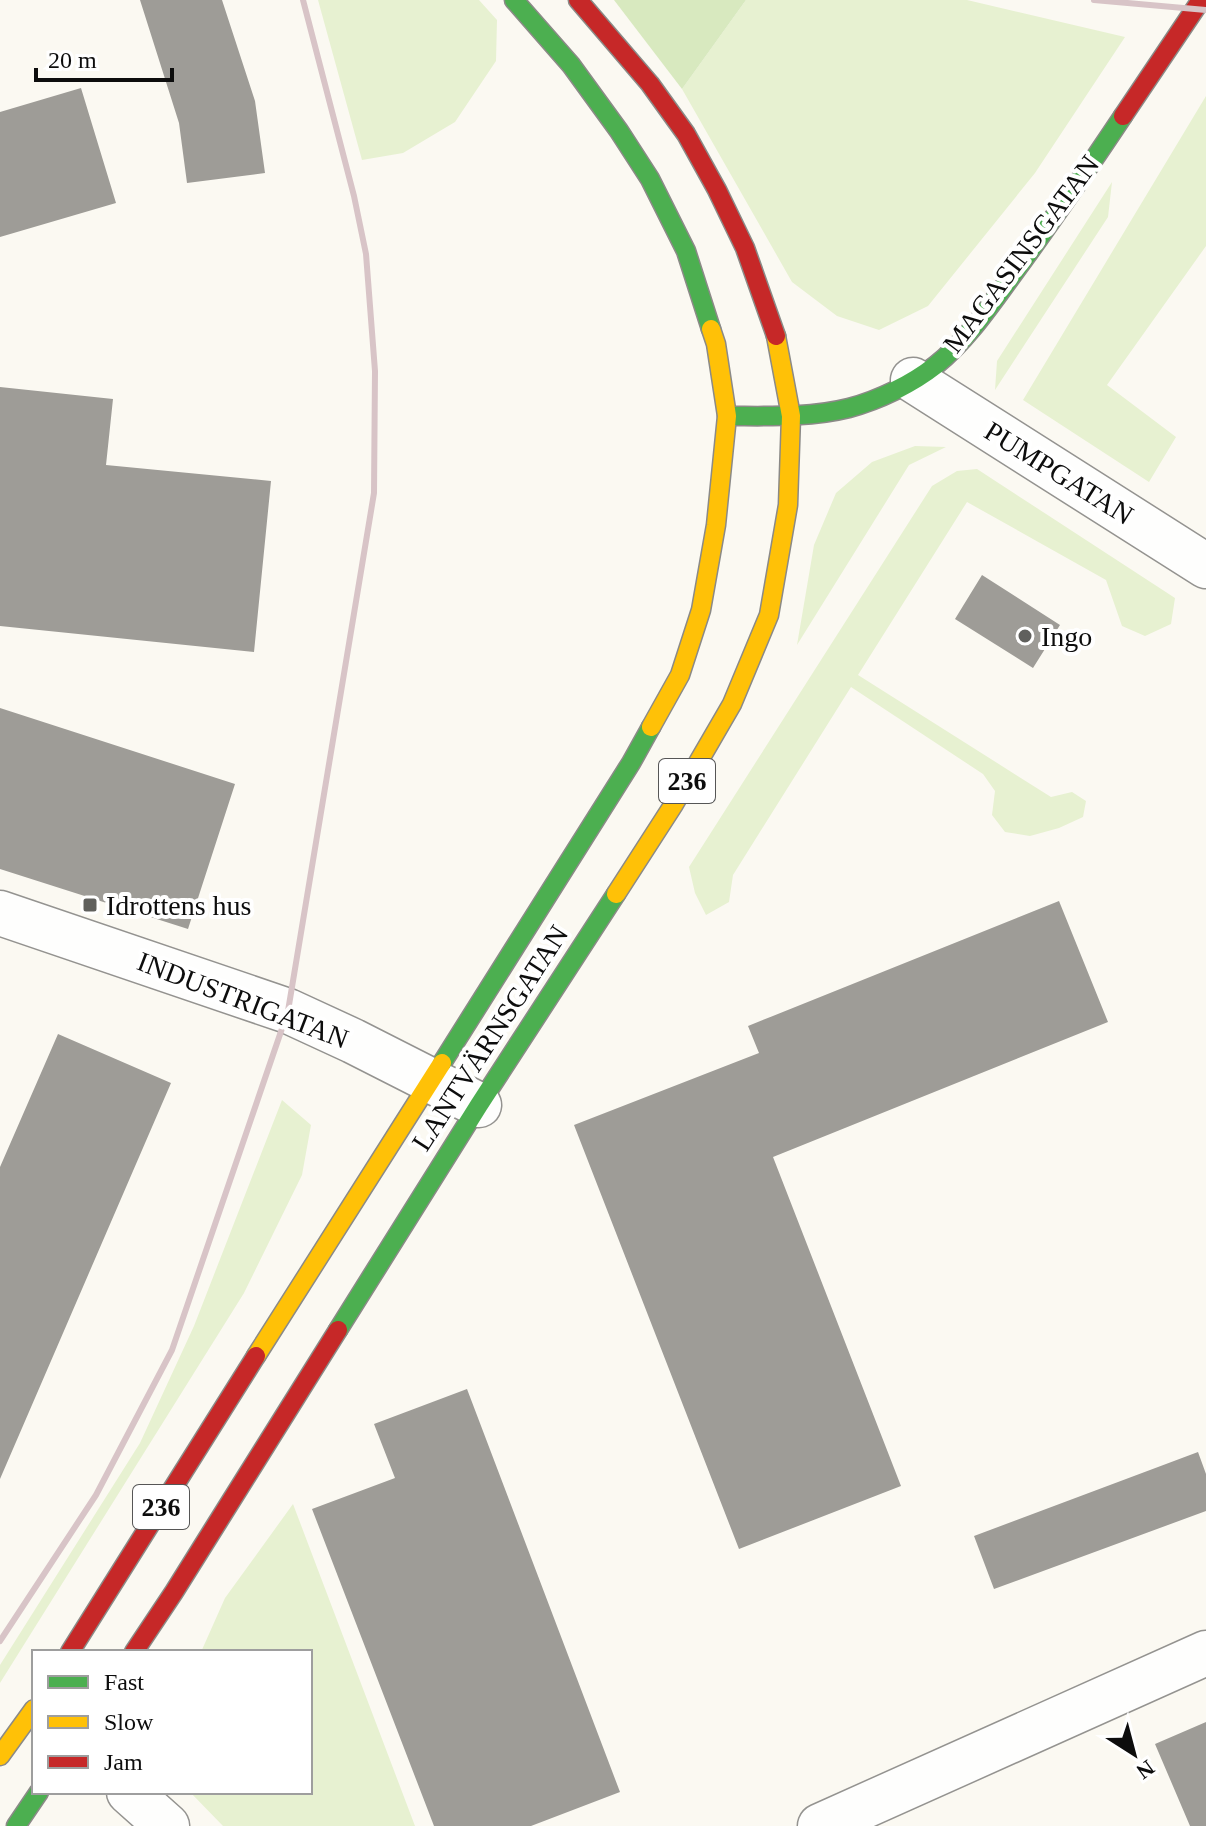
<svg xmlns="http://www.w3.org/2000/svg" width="1206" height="1826" font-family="Georgia,serif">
<rect width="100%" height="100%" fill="#fbf9f2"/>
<path fill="#e7f1d1" d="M 318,0 L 479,0 L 497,20 L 496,61 L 455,122 L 403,153 L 362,160 Z
M 746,0 L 967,0 L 1125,37 L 1035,173 L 928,306 L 879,330 L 837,316 L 792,282 L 682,89 Z
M 1206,96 L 1206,246 L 1107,385 L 1176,437 L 1149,482 L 1023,400 Z
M 1112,182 L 1108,217 L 995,390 L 997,361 Z
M 915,446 L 946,447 L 909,465 L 797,645 L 814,545 L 836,493 L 872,462 Z
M 977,469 L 1175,598 L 1171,624 L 1145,636 L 1122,626 L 1106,580 L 967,502 L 858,675 L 1051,797 L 1072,792 L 1086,801 L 1083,817 L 1059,828 L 1030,836 L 1005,832 L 992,815 L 995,791 L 983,774 L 851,687 L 733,875 L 729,902 L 706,915 L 695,893 L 689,867 L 932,486 L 957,471 Z
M 282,1100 L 311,1125 L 302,1175 L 244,1293 L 0,1683 L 0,1665 L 140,1443 L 194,1326 Z
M 293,1504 L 415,1826 L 223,1826 L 190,1792 L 310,1792 L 310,1652 L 201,1652 L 225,1598 Z"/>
<path fill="#d8e9bf" d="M 614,0 L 746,0 L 682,89 Z"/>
<path fill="#9e9c97" d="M 140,0 L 222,0 L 255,101 L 265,173 L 187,183 L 179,123 Z
M 81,88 L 116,203 L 0,237 L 0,112 Z
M 0,387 L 113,399 L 106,465 L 271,481 L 254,652 L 0,626 Z
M 982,575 L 1060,625 L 1033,668 L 955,619 Z
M 0,708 L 235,784 L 188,929 L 0,869 Z
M 1059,901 L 1108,1022 L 773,1157 L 901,1486 L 739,1549 L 574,1125 L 759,1053 L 748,1026 Z
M 58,1034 L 171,1083 L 0,1479 L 0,1167 Z
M 467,1389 L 620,1792 L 531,1826 L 434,1826 L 312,1509 L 395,1478 L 374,1424 Z
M 1198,1452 L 1206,1474 L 1206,1511 L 994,1589 L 974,1536 Z
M 1206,1722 L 1206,1826 L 1190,1826 L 1155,1744 Z"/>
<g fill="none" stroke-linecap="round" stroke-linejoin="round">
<defs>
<path id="street" d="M 913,380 L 1206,566
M 0,913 L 288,1011 L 353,1041 L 479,1105
M 129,1792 L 167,1826
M 820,1826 L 1206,1653"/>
<path id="fast" d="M 514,0 L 571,65 L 619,131 L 650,179 L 686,251 L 711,329
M 727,416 C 767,416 809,418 849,408 C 879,400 912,384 936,365 C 966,341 989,307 1011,277 C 1050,224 1087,170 1123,116
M 442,1063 L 631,763 L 651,727
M 338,1330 L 479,1105 L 616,894
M 16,1826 L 39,1792"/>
<path id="slow" d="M 651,727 L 680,675 L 701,610 L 716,525 L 727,416 L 716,344 L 711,329
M 616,894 L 674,804 L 732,704 L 769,615 L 788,505 L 791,416 L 776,336
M 256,1356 L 442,1063
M 0,1756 L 34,1709"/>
<path id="jam" d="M 578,0 L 650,84 L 686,134 L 717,190 L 745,248 L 776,336
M 1123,116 L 1201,0
M 70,1652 L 256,1356
M 134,1652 L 174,1592 L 338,1330"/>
</defs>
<use href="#street" stroke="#949390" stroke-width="47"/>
<use href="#fast" stroke="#8b8a87" stroke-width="21"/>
<use href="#slow" stroke="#8b8a87" stroke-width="21"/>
<use href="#jam" stroke="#8b8a87" stroke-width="21"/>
<use href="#street" stroke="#fefefd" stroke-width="44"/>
<use href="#fast" stroke="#4caf50" stroke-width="18"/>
<use href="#slow" stroke="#ffc107" stroke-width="18"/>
<use href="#jam" stroke="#c62828" stroke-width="18"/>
<path stroke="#d8c4c7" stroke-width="6" d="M 1094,0 L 1206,10
M 0,1641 L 96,1495 L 172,1350 L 288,1011 L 374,493 L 375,371 L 366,254 L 354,196 L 303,0"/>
</g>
<g fill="#60605d" stroke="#fff" stroke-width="3">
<circle cx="1025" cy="636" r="8"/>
<rect x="82" y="897" width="16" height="16" rx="4"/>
</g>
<g text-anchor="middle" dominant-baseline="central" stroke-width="8" stroke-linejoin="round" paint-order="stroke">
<g fill="#fff" stroke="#565656" stroke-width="2">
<rect x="659" y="759" width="56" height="44" rx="6"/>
<rect x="133" y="1485" width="56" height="44" rx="6"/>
</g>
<g font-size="26" font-weight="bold" fill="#0d0d0d">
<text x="687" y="781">236</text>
<text x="161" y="1507">236</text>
</g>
<g font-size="28" fill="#0d0d0d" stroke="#fff">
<text transform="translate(1021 254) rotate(-53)">MAGASINSGATAN</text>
<text transform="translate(1059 473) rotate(32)">PUMPGATAN</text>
<text transform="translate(243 1000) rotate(21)">INDUSTRIGATAN</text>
<text transform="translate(490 1038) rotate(-57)">LANTVÄRNSGATAN</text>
</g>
<g font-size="28" fill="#0d0d0d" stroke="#fff" text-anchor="start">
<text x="1041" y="636">Ingo</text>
<text x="106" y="905">Idrottens hus</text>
</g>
</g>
<rect x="32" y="1650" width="280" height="144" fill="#ffffff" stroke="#9e9e9e" stroke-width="2"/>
<rect x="48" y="1676" width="40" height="12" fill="#4caf50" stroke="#9e9e9e" stroke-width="2"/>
<text x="104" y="1690" font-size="24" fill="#0d0d0d">Fast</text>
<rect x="48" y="1716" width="40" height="12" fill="#ffc107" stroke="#9e9e9e" stroke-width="2"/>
<text x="104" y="1730" font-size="24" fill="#0d0d0d">Slow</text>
<rect x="48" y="1756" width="40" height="12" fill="#c62828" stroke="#9e9e9e" stroke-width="2"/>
<text x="104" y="1770" font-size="24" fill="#0d0d0d">Jam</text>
<g transform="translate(1134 1754) rotate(144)" stroke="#ffffff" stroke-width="6" paint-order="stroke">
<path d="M0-6L14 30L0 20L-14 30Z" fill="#0d0d0d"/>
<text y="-12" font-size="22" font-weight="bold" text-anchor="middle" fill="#0d0d0d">N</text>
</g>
<path d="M36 68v12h136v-12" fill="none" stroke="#0d0d0d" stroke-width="4"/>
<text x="48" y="68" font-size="24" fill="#0d0d0d" stroke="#ffffff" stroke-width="6" paint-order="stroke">20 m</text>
</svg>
